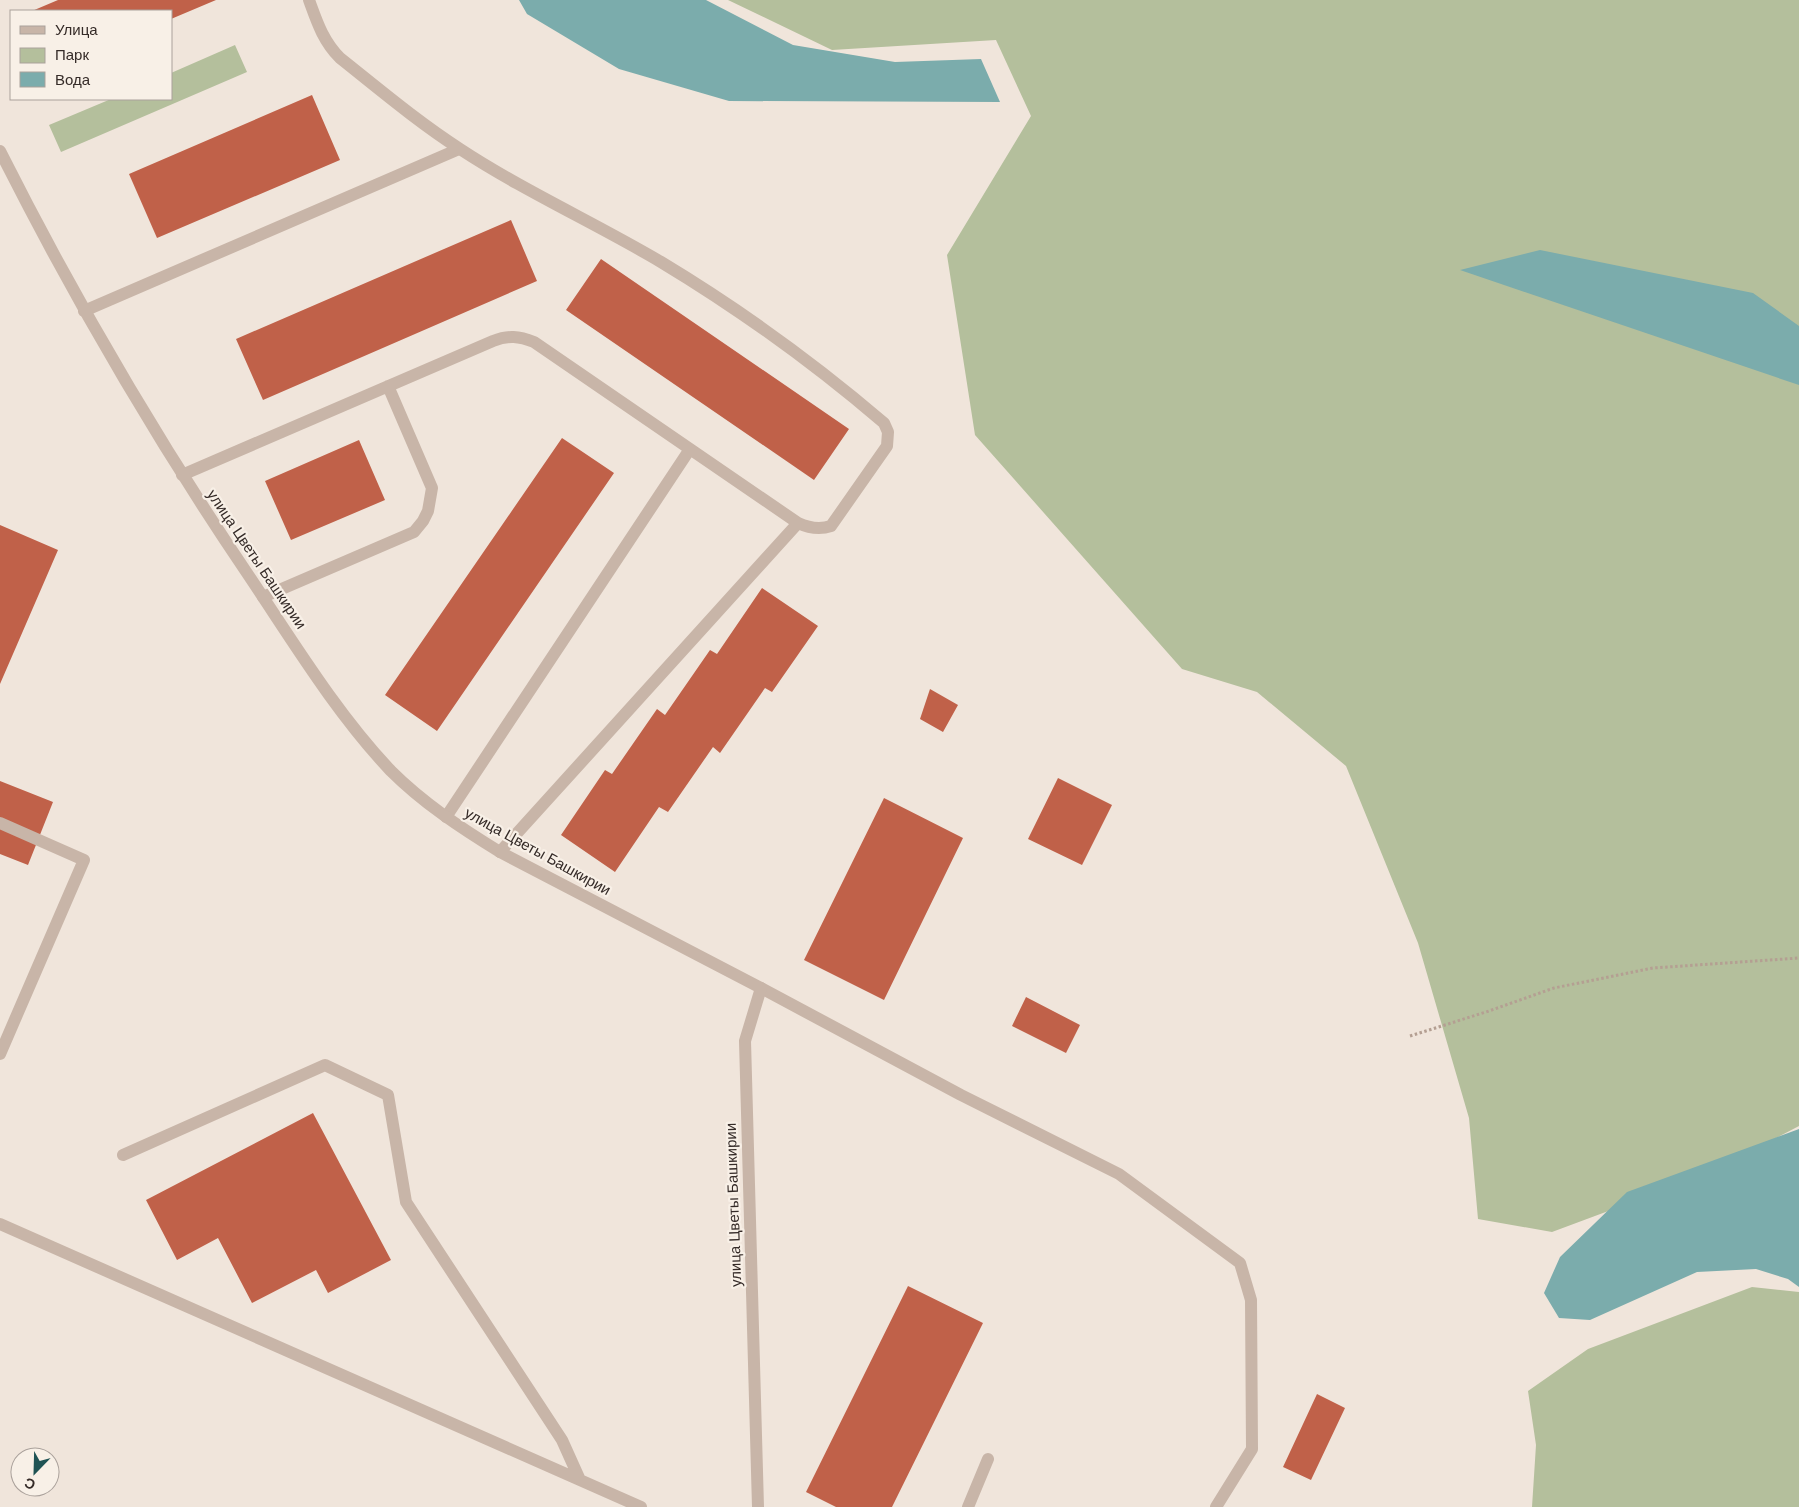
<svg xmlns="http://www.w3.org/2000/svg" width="1799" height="1507" font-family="Arial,sans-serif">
<rect width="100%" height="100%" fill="#f0e5db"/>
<path fill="#b4bf9c" d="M 728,0 L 1799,0 L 1799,1126 L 1705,1175 L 1552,1232 L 1478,1219 L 1469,1118 L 1418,943 L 1346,766 L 1257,692 L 1182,669 L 975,435 L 947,255 L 1031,116 L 996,40 L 832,50 Z
M 235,45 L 247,72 L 61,152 L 49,125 L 111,99 L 171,99 L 171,73 Z
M 1752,1287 L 1799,1292 L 1799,1507 L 1532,1507 L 1536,1445 L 1528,1391 L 1588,1349 Z"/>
<path fill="#7bacac" d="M 519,0 L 706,0 L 793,45 L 895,62 L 981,59 L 1000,102 L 729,101 L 619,69 L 527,14 Z
M 1540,250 L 1753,293 L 1799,326 L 1799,385 L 1460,270 Z
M 1799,1129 L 1799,1287 L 1788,1279 L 1756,1269 L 1697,1272 L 1590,1320 L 1559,1318 L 1544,1293 L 1560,1257 L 1627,1192 Z"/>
<path fill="#c06149" d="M 58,0 L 216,0 L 171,19 L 171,11 L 32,11 Z
M 312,95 L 340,160 L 157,238 L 129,174 Z
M 511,220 L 537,281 L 263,400 L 236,339 Z
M 601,259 L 849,429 L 814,480 L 566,310 Z
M 562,438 L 614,473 L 437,731 L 385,695 Z
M 359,440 L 385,500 L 291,540 L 265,481 Z
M 0,525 L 58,550 L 0,684 Z
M 762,588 L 818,626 L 772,692 L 765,688 L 720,753 L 713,747 L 668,812 L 659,807 L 615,872 L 561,835 L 605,770 L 612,774 L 657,709 L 665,715 L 710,650 L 717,654 Z
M 930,689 L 958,705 L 943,732 L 920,719 Z
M 1058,778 L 1112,805 L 1082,865 L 1028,839 Z
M 0,781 L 53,802 L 28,865 L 0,854 Z
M 884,798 L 963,838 L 884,1000 L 804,960 Z
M 1026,997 L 1080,1025 L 1066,1053 L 1012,1026 Z
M 313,1113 L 391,1260 L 328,1293 L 316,1270 L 252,1303 L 218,1238 L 177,1260 L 146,1200 Z
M 908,1286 L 983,1323 L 892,1507 L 836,1507 L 806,1492 Z
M 1317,1394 L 1345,1408 L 1311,1480 L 1283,1467 Z"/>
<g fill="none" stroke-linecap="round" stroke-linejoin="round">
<path stroke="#b49f92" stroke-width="3" stroke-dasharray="2.5 2.5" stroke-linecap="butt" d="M 1410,1036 L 1486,1012 L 1554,988 L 1653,968 L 1799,958"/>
<path stroke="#c8b5a8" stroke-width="12" d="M 84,311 L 459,149
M 182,475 L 493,341 C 508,335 519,336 534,342 L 798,523 C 809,528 819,530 831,526 L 887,446 L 888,432 L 884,423 C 815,364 739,309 661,262 C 595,223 524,191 460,149 C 418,122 379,89 340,58 C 323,41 317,22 309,0
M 263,597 L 414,532 L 423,521 L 428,511 L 432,488 L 388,386
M 446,817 L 690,449
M 0,823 L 84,860 L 0,1054
M 500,852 L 798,523
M 761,988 L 961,1095 L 1119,1174 L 1240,1263 L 1251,1300 L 1252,1449 L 1216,1507
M 123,1155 L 325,1065 L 388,1095 L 406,1202 L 562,1440 L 580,1480
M 0,1224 L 641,1507
M 968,1507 L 988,1459"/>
<path stroke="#c8b5a8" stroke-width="12" d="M 0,151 C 74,298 155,437 247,573 C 292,640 336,713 391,771 C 423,803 461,828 500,852 L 761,988 L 745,1041 L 758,1507"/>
</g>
<g text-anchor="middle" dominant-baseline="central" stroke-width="4.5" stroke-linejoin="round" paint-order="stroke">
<g font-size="15" fill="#352b28" stroke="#f8f0e7">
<text transform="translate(257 559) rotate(56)">улица Цветы Башкирии</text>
<text transform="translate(538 851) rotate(29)">улица Цветы Башкирии</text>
<text transform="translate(733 1205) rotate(-92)">улица Цветы Башкирии</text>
</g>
</g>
<rect x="10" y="10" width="162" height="90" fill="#f8f0e7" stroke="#aaa19b"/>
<rect x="20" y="26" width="25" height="8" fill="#c8b5a8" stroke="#aaa19b"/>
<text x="55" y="35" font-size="15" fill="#352b28">Улица</text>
<rect x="20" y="48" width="25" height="15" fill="#b4bf9c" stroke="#aaa19b"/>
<text x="55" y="60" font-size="15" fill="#352b28">Парк</text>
<rect x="20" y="72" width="25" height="15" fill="#7bacac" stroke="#aaa19b"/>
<text x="55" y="85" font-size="15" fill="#352b28">Вода</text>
<g transform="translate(35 1472) rotate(203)"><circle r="24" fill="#f8f0e7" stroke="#aaa19b"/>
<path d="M0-4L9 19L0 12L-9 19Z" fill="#1f5354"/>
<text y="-8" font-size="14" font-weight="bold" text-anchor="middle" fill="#352b28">С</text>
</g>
</svg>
